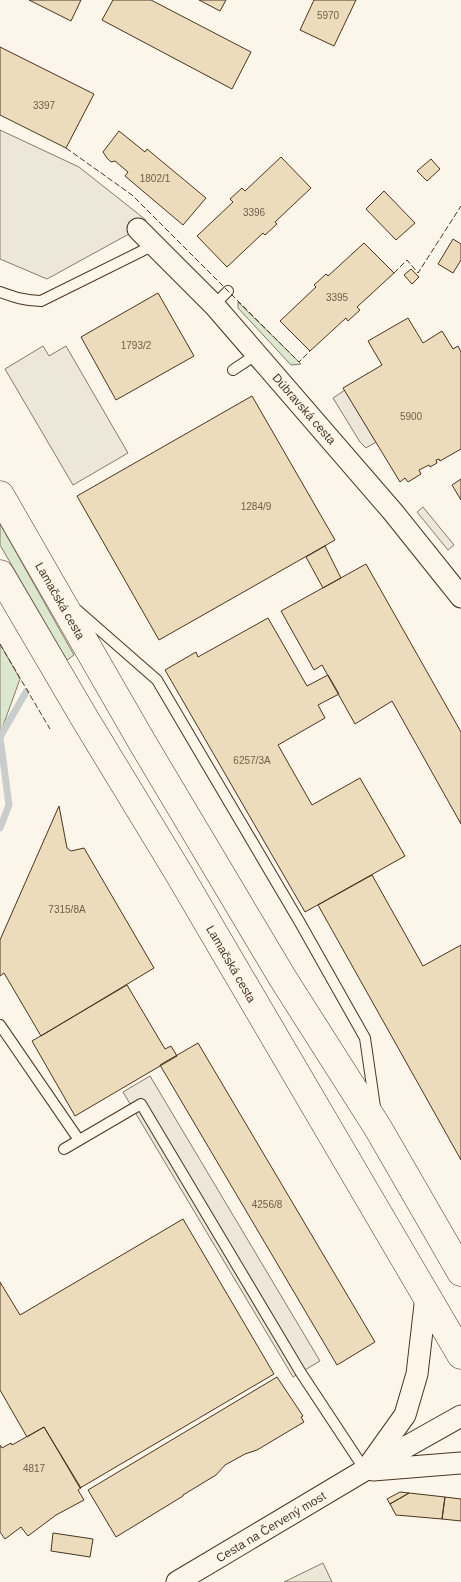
<svg xmlns="http://www.w3.org/2000/svg" width="461" height="1582" font-family="Helvetica,sans-serif">
<rect width="100%" height="100%" fill="#fbf6e9"/>
<path fill="#dce7d0" stroke="#887966" d="M 238,302 L 299,362 L 301,364 L 291,365 L 238,308 Z
M 0,524 L 74,655 L 67,660 L 0,545 Z
M 0,644 L 20,679 L 0,734 Z"/>
<path fill="#ede7d9" stroke="#887966" d="M 0,130 L 79,167 L 146,220 L 138,229 L 47,279 L 0,259 Z
M 43,346 L 49,356 L 66,346 L 128,453 L 73,485 L 5,369 Z
M 345,390 L 376,442 L 366,448 L 360,442 L 333,398 Z
M 423,507 L 454,545 L 448,550 L 417,512 Z
M 150,1076 L 320,1361 L 293,1377 L 123,1092 Z
M 323,1563 L 332,1582 L 284,1582 Z"/>
<g fill="none" stroke-linecap="round" stroke-linejoin="round">
<path stroke="#c9cecd" stroke-width="7" d="M 0,828 L 9,805 L 0,737 L 26,692"/>
</g>
<path fill="#ecdcbc" stroke="#4a3520" d="M 29,0 L 81,0 L 71,21 Z
M 113,0 L 151,0 L 251,52 L 232,89 L 102,20 Z
M 199,0 L 226,0 L 220,11 Z
M 314,0 L 356,0 L 334,46 L 300,30 Z
M 0,47 L 94,94 L 66,148 L 0,115 Z
M 119,131 L 145,152 L 147,149 L 206,198 L 183,225 L 125,176 L 128,172 L 115,161 L 111,162 L 107,158 L 103,152 Z
M 281,157 L 311,188 L 275,222 L 277,224 L 265,235 L 263,233 L 227,267 L 197,236 L 233,202 L 230,199 L 242,188 L 245,191 Z
M 431,159 L 440,169 L 427,181 L 417,171 Z
M 384,191 L 415,223 L 396,240 L 366,209 Z
M 453,239 L 461,244 L 461,260 L 453,273 L 438,264 Z
M 364,243 L 394,273 L 357,307 L 360,310 L 348,321 L 346,318 L 310,351 L 280,321 L 316,287 L 314,285 L 326,274 L 328,276 Z
M 411,269 L 419,277 L 412,284 L 404,275 Z
M 158,293 L 194,356 L 116,400 L 81,337 Z
M 408,318 L 423,343 L 442,331 L 453,349 L 458,346 L 461,352 L 461,449 L 440,461 L 439,459 L 436,460 L 437,463 L 430,467 L 429,465 L 419,470 L 421,474 L 408,482 L 405,478 L 400,482 L 343,388 L 382,365 L 368,341 Z
M 252,396 L 335,540 L 159,640 L 77,496 Z
M 461,479 L 461,500 L 452,485 Z
M 325,546 L 341,578 L 323,588 L 306,557 Z
M 366,564 L 461,732 L 461,824 L 392,701 L 355,724 L 322,665 L 314,670 L 281,611 Z
M 268,618 L 307,686 L 328,675 L 339,694 L 318,705 L 325,718 L 278,745 L 312,805 L 360,778 L 405,856 L 305,912 L 165,670 L 196,652 L 198,657 Z
M 59,806 L 67,848 L 71,851 L 84,848 L 154,968 L 41,1036 L 4,973 L 0,976 L 0,940 Z
M 372,875 L 423,966 L 461,945 L 461,1160 L 318,905 Z
M 127,985 L 165,1049 L 171,1046 L 177,1056 L 75,1116 L 32,1041 Z
M 198,1043 L 375,1342 L 337,1365 L 160,1065 Z
M 183,1219 L 274,1374 L 80,1488 L 44,1427 L 27,1437 L 0,1390 L 0,1282 L 20,1315 Z
M 277,1377 L 303,1416 L 301,1417 L 304,1422 L 257,1450 L 245,1454 L 225,1465 L 216,1475 L 183,1495 L 183,1496 L 116,1537 L 88,1490 Z
M 44,1427 L 81,1488 L 78,1490 L 84,1500 L 56,1515 L 28,1536 L 21,1527 L 5,1539 L 0,1532 L 0,1445 L 2,1448 L 11,1443 L 12,1445 Z
M 400,1492 L 409,1493 L 390,1504 L 387,1499 Z
M 409,1493 L 445,1497 L 442,1519 L 396,1515 L 390,1504 Z
M 445,1497 L 461,1499 L 461,1521 L 442,1519 Z
M 53,1533 L 93,1539 L 90,1557 L 51,1551 Z"/>
<g fill="none" stroke-linecap="round" stroke-linejoin="round">
<defs>
<path id="lane" d="M 0,292 C 14,297 25,301 41,301 L 154,245
M 214,305 L 228,291
M 233,370 L 257,354
M 77,610 L 157,680 L 299,921 L 365,1038 L 375,1107
M 0,1025 L 79,1140
M 64,1149 L 141,1104 L 301,1373 L 365,1470"/>
<path id="street" d="M 138,229 L 214,305 L 393,512 L 461,597
M 370,1464 L 405,1415 L 417,1374 L 426,1296
M 373,1470 L 461,1463
M 177,1582 L 365,1470 L 461,1416"/>
<path id="primary" d="M 0,495 L 142,742 L 282,977 L 378,1128 L 461,1272
M 0,574 L 85,719 L 178,872 L 461,1355"/>
</defs>
<use href="#lane" stroke="#4a3520" stroke-width="12"/>
<use href="#street" stroke="#4a3520" stroke-width="23"/>
<use href="#primary" stroke="#4a3520" stroke-width="29"/>
<use href="#lane" stroke="#fbf6e9" stroke-width="10"/>
<use href="#street" stroke="#fbf6e9" stroke-width="21"/>
<use href="#primary" stroke="#fbf6e9" stroke-width="28"/>
<path stroke="#4a3520" stroke-width="1" stroke-dasharray="6 2.5" stroke-linecap="butt" d="M 66,148 L 132,195 L 299,362 L 310,351
M 394,273 L 407,260 L 418,273 L 461,206
M 0,644 L 50,729"/>
</g>
<g text-anchor="middle" dominant-baseline="central" stroke-width="4" stroke-linejoin="round" paint-order="stroke">
<g font-size="10" fill="#725f47">
<text x="328" y="15">5970</text>
<text x="44" y="105">3397</text>
<text x="155" y="178">1802/1</text>
<text x="254" y="212">3396</text>
<text x="337" y="297">3395</text>
<text x="136" y="345">1793/2</text>
<text x="411" y="416">5900</text>
<text x="256" y="506">1284/9</text>
<text x="252" y="760">6257/3A</text>
<text x="67" y="909">7315/8A</text>
<text x="267" y="1204">4256/8</text>
<text x="34" y="1468">4817</text>
</g>
<g font-size="12" fill="#4a3520" stroke="#fbf6e9">
<text transform="translate(304 409) rotate(49)">Dúbravská cesta</text>
<text transform="translate(60 601) rotate(60)">Lamačská cesta</text>
<text transform="translate(231 964) rotate(60)">Lamačská cesta</text>
<text transform="translate(271 1527) rotate(-31)">Cesta na Červený most</text>
</g>
</g>
</svg>
